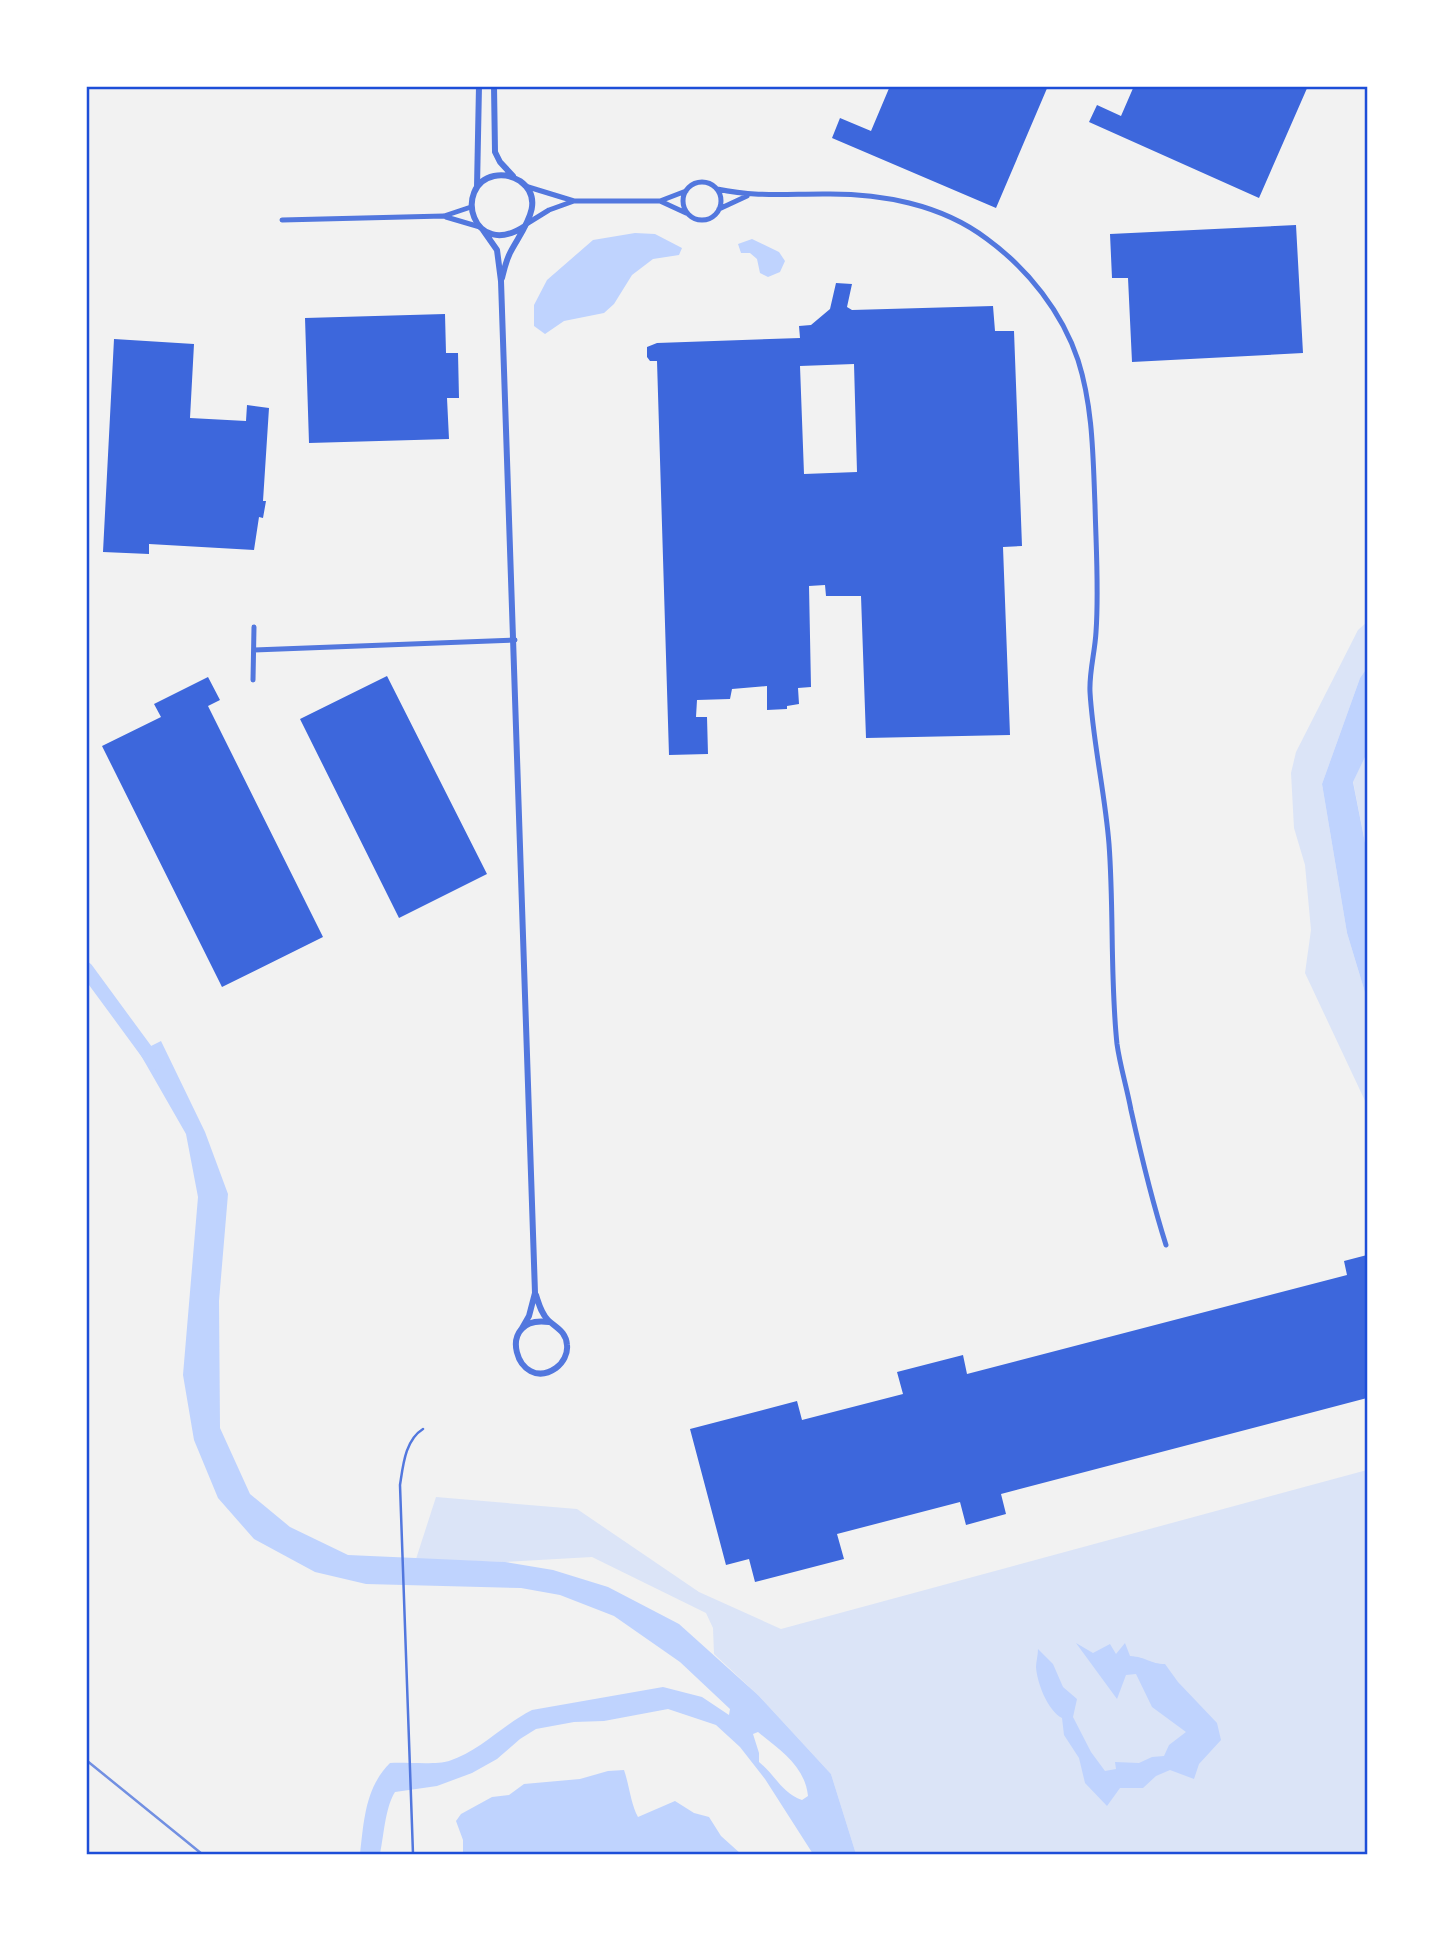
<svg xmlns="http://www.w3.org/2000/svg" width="1453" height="1940" font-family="Manrope,sans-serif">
<rect width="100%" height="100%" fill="#f2f2f2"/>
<path fill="#dbe4f7" d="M 1367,622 L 1367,668 L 1360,678 L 1322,784 L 1347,933 L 1367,999 L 1367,1105 L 1305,973 L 1311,930 L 1305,865 L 1294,828 L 1291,773 L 1296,752 L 1358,630 Z
M 1367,753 L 1367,853 L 1353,781 Z
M 1367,1470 L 1367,1854 L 856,1854 L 831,1774 L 758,1695 L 714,1654 L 713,1628 L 706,1613 L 592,1557 L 505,1562 L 416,1559 L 436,1497 L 577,1509 L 699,1592 L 781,1629 Z"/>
<path fill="#bfd3fe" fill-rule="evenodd" d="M 635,233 L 655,234 L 682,248 L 679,255 L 653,259 L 632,275 L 614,304 L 604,313 L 564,321 L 545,334 L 534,326 L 534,305 L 547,280 L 593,240 Z
M 752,239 L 779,252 L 785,261 L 780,272 L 768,277 L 760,273 L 757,259 L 750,253 L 741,253 L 738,244 Z
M 1367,668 L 1367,753 L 1353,782 L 1367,853 L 1367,999 L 1347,933 L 1322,784 L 1360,678 Z
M 161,1041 L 205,1132 L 228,1194 L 219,1301 L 220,1428 L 250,1494 L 290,1527 L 348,1555 L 505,1562 L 553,1570 L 608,1587 L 679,1624 L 758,1695 L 831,1774 L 856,1854 L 813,1854 L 765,1779 L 740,1747 L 716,1725 L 668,1709 L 604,1721 L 574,1722 L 536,1729 L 520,1739 L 497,1759 L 472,1773 L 437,1786 L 395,1792 C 385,1808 384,1835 380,1854 L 360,1854 C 364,1821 365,1788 390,1763 C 405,1762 437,1765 449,1761 C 480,1751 504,1724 532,1710 L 663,1687 L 702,1697 L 729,1715 L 730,1709 L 680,1662 L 614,1616 L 560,1595 L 521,1588 L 366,1584 L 315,1572 L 254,1539 L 218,1498 L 194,1440 L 183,1375 L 198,1197 L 186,1134 L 139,1052 ZM 758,1732 C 780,1750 805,1766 808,1796 L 802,1800 C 782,1793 775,1775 759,1762 L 759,1753 L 753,1734 Z
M 1076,1643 L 1093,1653 L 1110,1644 L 1116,1654 L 1125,1643 L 1130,1656 C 1147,1657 1150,1664 1165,1664 L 1178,1682 L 1217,1723 L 1221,1740 L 1199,1764 L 1194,1779 L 1170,1770 L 1156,1776 L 1143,1788 L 1120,1788 L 1107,1806 L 1085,1783 L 1079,1758 L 1064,1735 L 1062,1718 C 1048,1711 1037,1683 1036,1667 C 1036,1662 1038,1655 1038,1649 L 1053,1664 L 1063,1687 L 1077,1699 L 1073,1717 L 1091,1752 L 1105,1771 L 1116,1769 L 1115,1762 L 1139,1763 L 1152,1757 L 1164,1756 L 1169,1745 L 1186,1732 L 1152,1707 L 1136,1674 L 1126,1675 L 1117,1699 Z
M 624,1770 C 629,1784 631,1805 638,1817 L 675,1801 L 694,1813 L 709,1817 L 721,1836 L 741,1854 L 463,1854 L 463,1840 L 456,1821 L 461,1814 L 492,1797 L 509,1795 L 524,1784 L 580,1779 L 608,1771 Z"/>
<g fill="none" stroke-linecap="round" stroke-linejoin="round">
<path stroke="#bfd3fe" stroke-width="14" d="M 86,969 L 155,1063"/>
</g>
<path fill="#3d67dc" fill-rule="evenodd" d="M 890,86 L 1048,86 L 996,208 L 832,138 L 840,118 L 871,131 Z
M 1134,86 L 1308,86 L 1259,198 L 1089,122 L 1097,105 L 1121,116 Z
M 1296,225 L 1303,353 L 1132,362 L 1128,278 L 1112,278 L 1110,234 Z
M 836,283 L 852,284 L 847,307 L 852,310 L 993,306 L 995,331 L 1014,331 L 1022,546 L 1003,547 L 1010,735 L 866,738 L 861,596 L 826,596 L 825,585 L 809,586 L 811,687 L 798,688 L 799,704 L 787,706 L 787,709 L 767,710 L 767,686 L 732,689 L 730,699 L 697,700 L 696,717 L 707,717 L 708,754 L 669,755 L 657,361 L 650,361 L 647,357 L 647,347 L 657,343 L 800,338 L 799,326 L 811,325 L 830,309 ZM 854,364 L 857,472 L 804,474 L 800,366 Z
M 445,314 L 446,353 L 458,353 L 459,398 L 447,398 L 449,439 L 309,443 L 305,318 Z
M 114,339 L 194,344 L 190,418 L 246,421 L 247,405 L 269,408 L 263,501 L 266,501 L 263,518 L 259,517 L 254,550 L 149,544 L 149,554 L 103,552 Z
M 387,676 L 487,874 L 399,918 L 300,719 Z
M 208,677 L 220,700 L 208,706 L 323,937 L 222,987 L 102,746 L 161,717 L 154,704 Z
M 1367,1255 L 1367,1398 L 1001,1494 L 1006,1514 L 966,1525 L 960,1502 L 837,1534 L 844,1559 L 755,1582 L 749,1559 L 726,1565 L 690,1429 L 797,1401 L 802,1420 L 903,1394 L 897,1372 L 963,1355 L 967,1374 L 1347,1275 L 1344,1261 Z"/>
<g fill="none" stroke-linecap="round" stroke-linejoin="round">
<path stroke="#5277de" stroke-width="2.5" d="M 413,1854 L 400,1485 C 403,1466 405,1440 423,1429"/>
<path stroke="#5277de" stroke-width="5" d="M683 201a19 19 0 1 1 38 0a19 19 0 1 1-38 0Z
M 525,186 L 574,201 L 660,201 L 686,191
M 717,189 C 755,197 784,194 823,194 C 880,193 941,204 987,239 C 1028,269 1062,312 1078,360 C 1093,407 1093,457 1095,505 C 1096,547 1099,590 1096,632 C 1095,652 1089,672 1090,692 C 1093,743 1105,793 1109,844 C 1114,911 1110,978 1117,1044 C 1120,1066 1127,1088 1131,1110 C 1141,1155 1152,1201 1166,1245
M 660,201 L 686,213
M 719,209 L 747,196
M 446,217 L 480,227
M 282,220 L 444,216 L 471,207
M 528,223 L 549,210 L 574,201
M 254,650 L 515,640
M 253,680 L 254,627"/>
<path stroke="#5277de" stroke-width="6" d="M 494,86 L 495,152 L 500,162 L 513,176
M 477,187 L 479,86
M 483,230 L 497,250 L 501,281 L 535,1293 L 529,1316 L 521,1330
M 502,278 C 504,270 506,261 510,253 C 521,231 548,201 520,181 C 512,176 503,174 494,176 C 453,185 472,261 525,226
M 536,1295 C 539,1304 541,1313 548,1320 C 556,1328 566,1331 567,1345 C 568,1354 563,1363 556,1368 C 517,1395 493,1314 549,1322"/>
<path stroke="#7290e2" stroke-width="2.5" d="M 86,1760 L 202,1854"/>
</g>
<rect width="1453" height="1940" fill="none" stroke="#ffffff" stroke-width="175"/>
<rect x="88" y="88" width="1278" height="1765" fill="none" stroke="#1d4ed8" stroke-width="2.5"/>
</svg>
